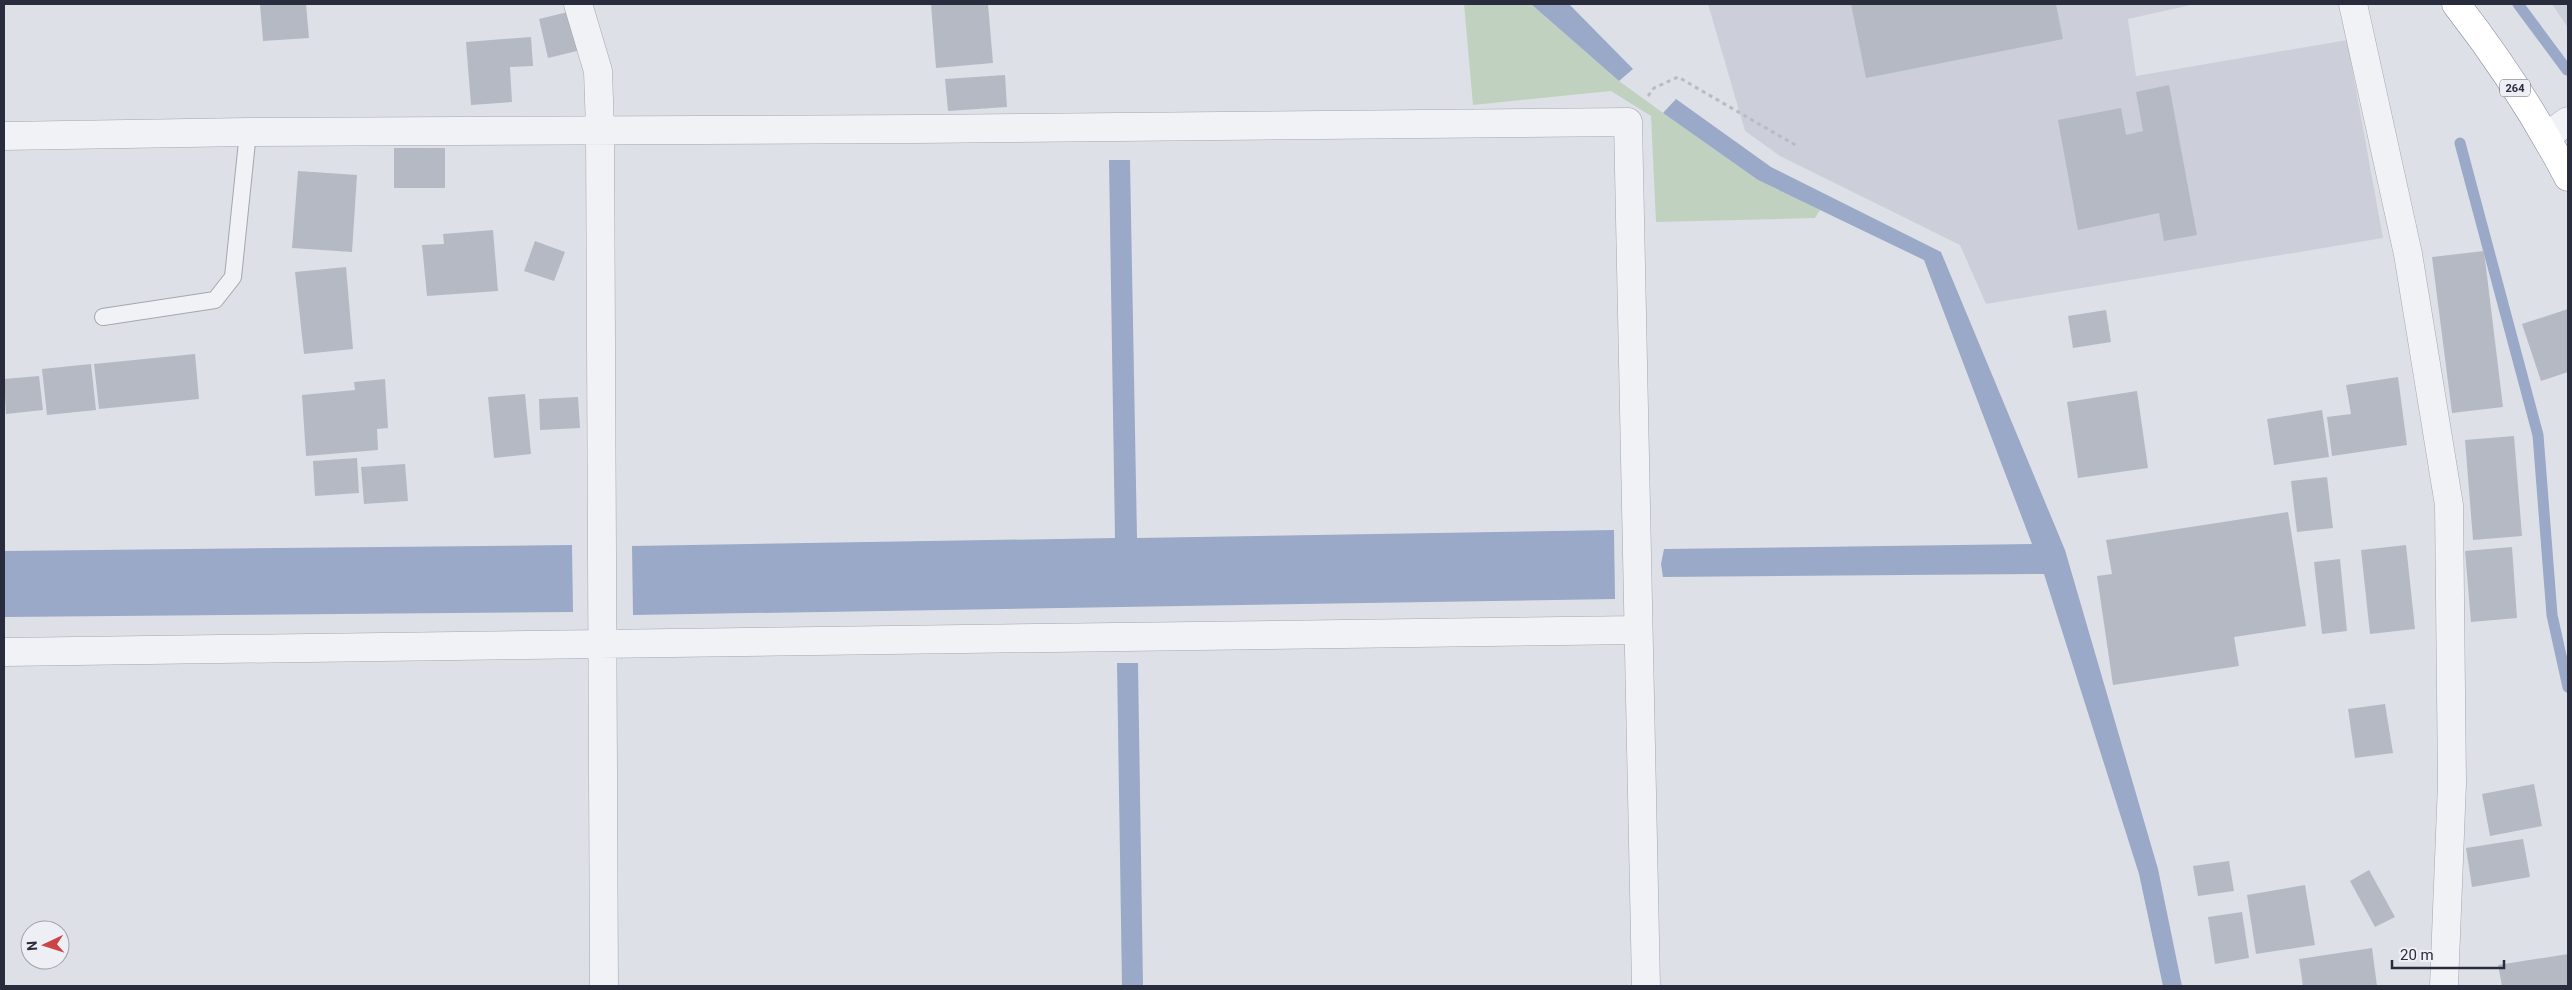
<svg xmlns="http://www.w3.org/2000/svg" width="2572" height="990" font-family="Roboto,sans-serif">
<rect width="100%" height="100%" fill="#dee0e7"/>
<path fill="#cccfd9" d="M 1708,4 L 2195,4 L 2128,19 L 2136,76 L 2347,40 L 2383,238 L 1986,304 L 1960,245 L 1780,156 L 1745,131 Z
M 2552,4 L 2568,4 L 2568,28 Z"/>
<path fill="#c1d1bf" d="M 1464,4 L 1531,4 L 1619,81 L 1663,113 L 1758,180 L 1820,210 L 1815,218 L 1656,222 L 1651,116 L 1611,91 L 1473,105 Z"/>
<path fill="#9aa9c7" d="M 1531,4 L 1569,4 L 1633,69 L 1619,81 Z
M 1676,99 L 1771,167 L 1941,252 L 2065,550 L 2158,869 L 2182,986 L 2163,986 L 2139,874 L 2044,574 L 1663,577 L 1661,564 L 1664,549 L 2032,544 L 1924,260 L 1758,180 L 1663,113 Z
M 1109,160 L 1130,160 L 1137,538 L 1614,530 L 1615,599 L 633,615 L 632,546 L 1115,538 Z
M 572,545 L 573,612 L 4,617 L 4,551 Z
M 1117,663 L 1138,663 L 1143,986 L 1122,986 Z"/>
<g fill="none" stroke-linecap="round" stroke-linejoin="round">
<path stroke="#9aa9c7" stroke-width="11" d="M 2518,4 L 2567,70
M 2460,143 L 2538,435 L 2552,615 L 2568,687"/>
</g>
<path fill="#b5b9c4" d="M 260,4 L 306,4 L 309,38 L 263,41 Z
M 931,4 L 988,4 L 993,63 L 936,68 Z
M 1851,4 L 2056,4 L 2063,39 L 1866,78 Z
M 572,11 L 581,50 L 548,58 L 539,19 Z
M 531,37 L 533,66 L 510,67 L 512,102 L 471,105 L 466,42 Z
M 1005,75 L 1007,107 L 948,111 L 945,79 Z
M 2169,85 L 2197,235 L 2164,241 L 2159,213 L 2078,230 L 2058,120 L 2121,108 L 2126,135 L 2143,131 L 2136,92 Z
M 394,148 L 445,148 L 445,188 L 394,188 Z
M 298,171 L 357,175 L 352,252 L 292,248 Z
M 493,230 L 498,291 L 427,296 L 422,245 L 444,244 L 443,234 Z
M 535,241 L 565,252 L 554,281 L 524,271 Z
M 2484,251 L 2503,407 L 2452,413 L 2432,257 Z
M 346,267 L 353,349 L 304,354 L 295,272 Z
M 2568,309 L 2568,372 L 2541,381 L 2522,324 Z
M 2106,310 L 2111,342 L 2073,348 L 2068,316 Z
M 195,354 L 199,399 L 99,409 L 94,364 Z
M 91,364 L 96,410 L 47,415 L 42,369 Z
M 39,376 L 43,410 L 6,414 L 4,379 Z
M 2398,377 L 2407,445 L 2332,456 L 2327,417 L 2351,414 L 2346,385 Z
M 385,379 L 388,428 L 377,429 L 378,450 L 306,456 L 302,395 L 355,390 L 354,382 Z
M 2137,391 L 2148,468 L 2078,478 L 2067,402 Z
M 525,394 L 531,454 L 494,458 L 488,397 Z
M 578,397 L 580,428 L 540,430 L 539,399 Z
M 2322,410 L 2329,457 L 2274,465 L 2267,419 Z
M 2514,436 L 2522,536 L 2473,540 L 2465,440 Z
M 357,458 L 359,493 L 315,496 L 313,461 Z
M 405,464 L 408,501 L 364,504 L 361,467 Z
M 2327,477 L 2333,528 L 2297,532 L 2291,481 Z
M 2288,512 L 2306,626 L 2234,637 L 2239,666 L 2113,685 L 2097,576 L 2112,574 L 2106,540 Z
M 2406,545 L 2415,629 L 2370,634 L 2361,550 Z
M 2512,547 L 2517,618 L 2471,622 L 2465,551 Z
M 2340,559 L 2347,631 L 2322,634 L 2314,562 Z
M 2385,704 L 2393,753 L 2355,758 L 2348,709 Z
M 2534,784 L 2542,826 L 2490,836 L 2482,794 Z
M 2523,839 L 2530,877 L 2472,887 L 2466,848 Z
M 2229,861 L 2234,891 L 2198,896 L 2193,866 Z
M 2369,870 L 2395,917 L 2375,927 L 2350,881 Z
M 2305,885 L 2315,945 L 2256,954 L 2247,895 Z
M 2242,912 L 2249,958 L 2215,964 L 2208,917 Z
M 2372,948 L 2377,986 L 2303,986 L 2299,959 Z
M 2568,954 L 2568,986 L 2502,986 L 2498,965 Z"/>
<g fill="none" stroke-linecap="round" stroke-linejoin="round">
<defs>
<path id="lane" d="M 103,317 L 215,300 L 233,277 L 248,132"/>
<path id="street" d="M 578,4 L 598,71 L 600,129 L 604,986
M 2353,4 L 2408,254 L 2449,505 L 2452,783 L 2444,986
M 4,136 L 248,132 L 917,129 L 1628,122 L 1646,986
M 2547,136 L 2568,121
M 4,652 L 1638,630"/>
<path id="highway" d="M 2456,4 C 2498,58 2536,116 2568,177"/>
</defs>
<use href="#lane" stroke="#a4a6b1" stroke-width="18"/>
<use href="#street" stroke="#a4a6b1" stroke-width="29"/>
<use href="#highway" stroke="#868c9d" stroke-width="29"/>
<path stroke="#b9bbc2" stroke-width="3" stroke-dasharray="4 4" stroke-linecap="butt" d="M 1648,96 L 1654,88 L 1678,77 L 1797,146"/>
<use href="#lane" stroke="#f1f2f6" stroke-width="16"/>
<use href="#street" stroke="#f1f2f6" stroke-width="28"/>
<use href="#highway" stroke="#fff" stroke-width="28"/>
</g>
<g text-anchor="middle" dominant-baseline="central" stroke-width="4.5" stroke-linejoin="round" paint-order="stroke">
<rect fill="#edeff5" stroke="#636674" stroke-width="1" x="2500" y="79.5" width="30" height="17" rx="4"/>
<g font-size="11" font-weight="bold" fill="#282c3d">
<text x="2515" y="88">264</text>
</g>
</g>
<rect width="2572" height="990" fill="none" stroke="#282c3d" stroke-width="10"/>
<g transform="translate(45 945) rotate(266)"><circle r="24" fill="#edeff5" stroke="#9ea1ab"/>
<path d="M0-4L9 19L0 12L-9 19Z" fill="#ca4546"/>
<text y="-8" font-size="14" font-weight="bold" text-anchor="middle" fill="#282c3d">N</text>
</g>
<path d="M2392 960v8h112v-8" fill="none" stroke="#282c3d" stroke-width="2.5"/>
<text x="2400" y="960" font-size="15" fill="#282c3d" stroke="#edeff5" stroke-width="4" paint-order="stroke">20 m</text>
</svg>
